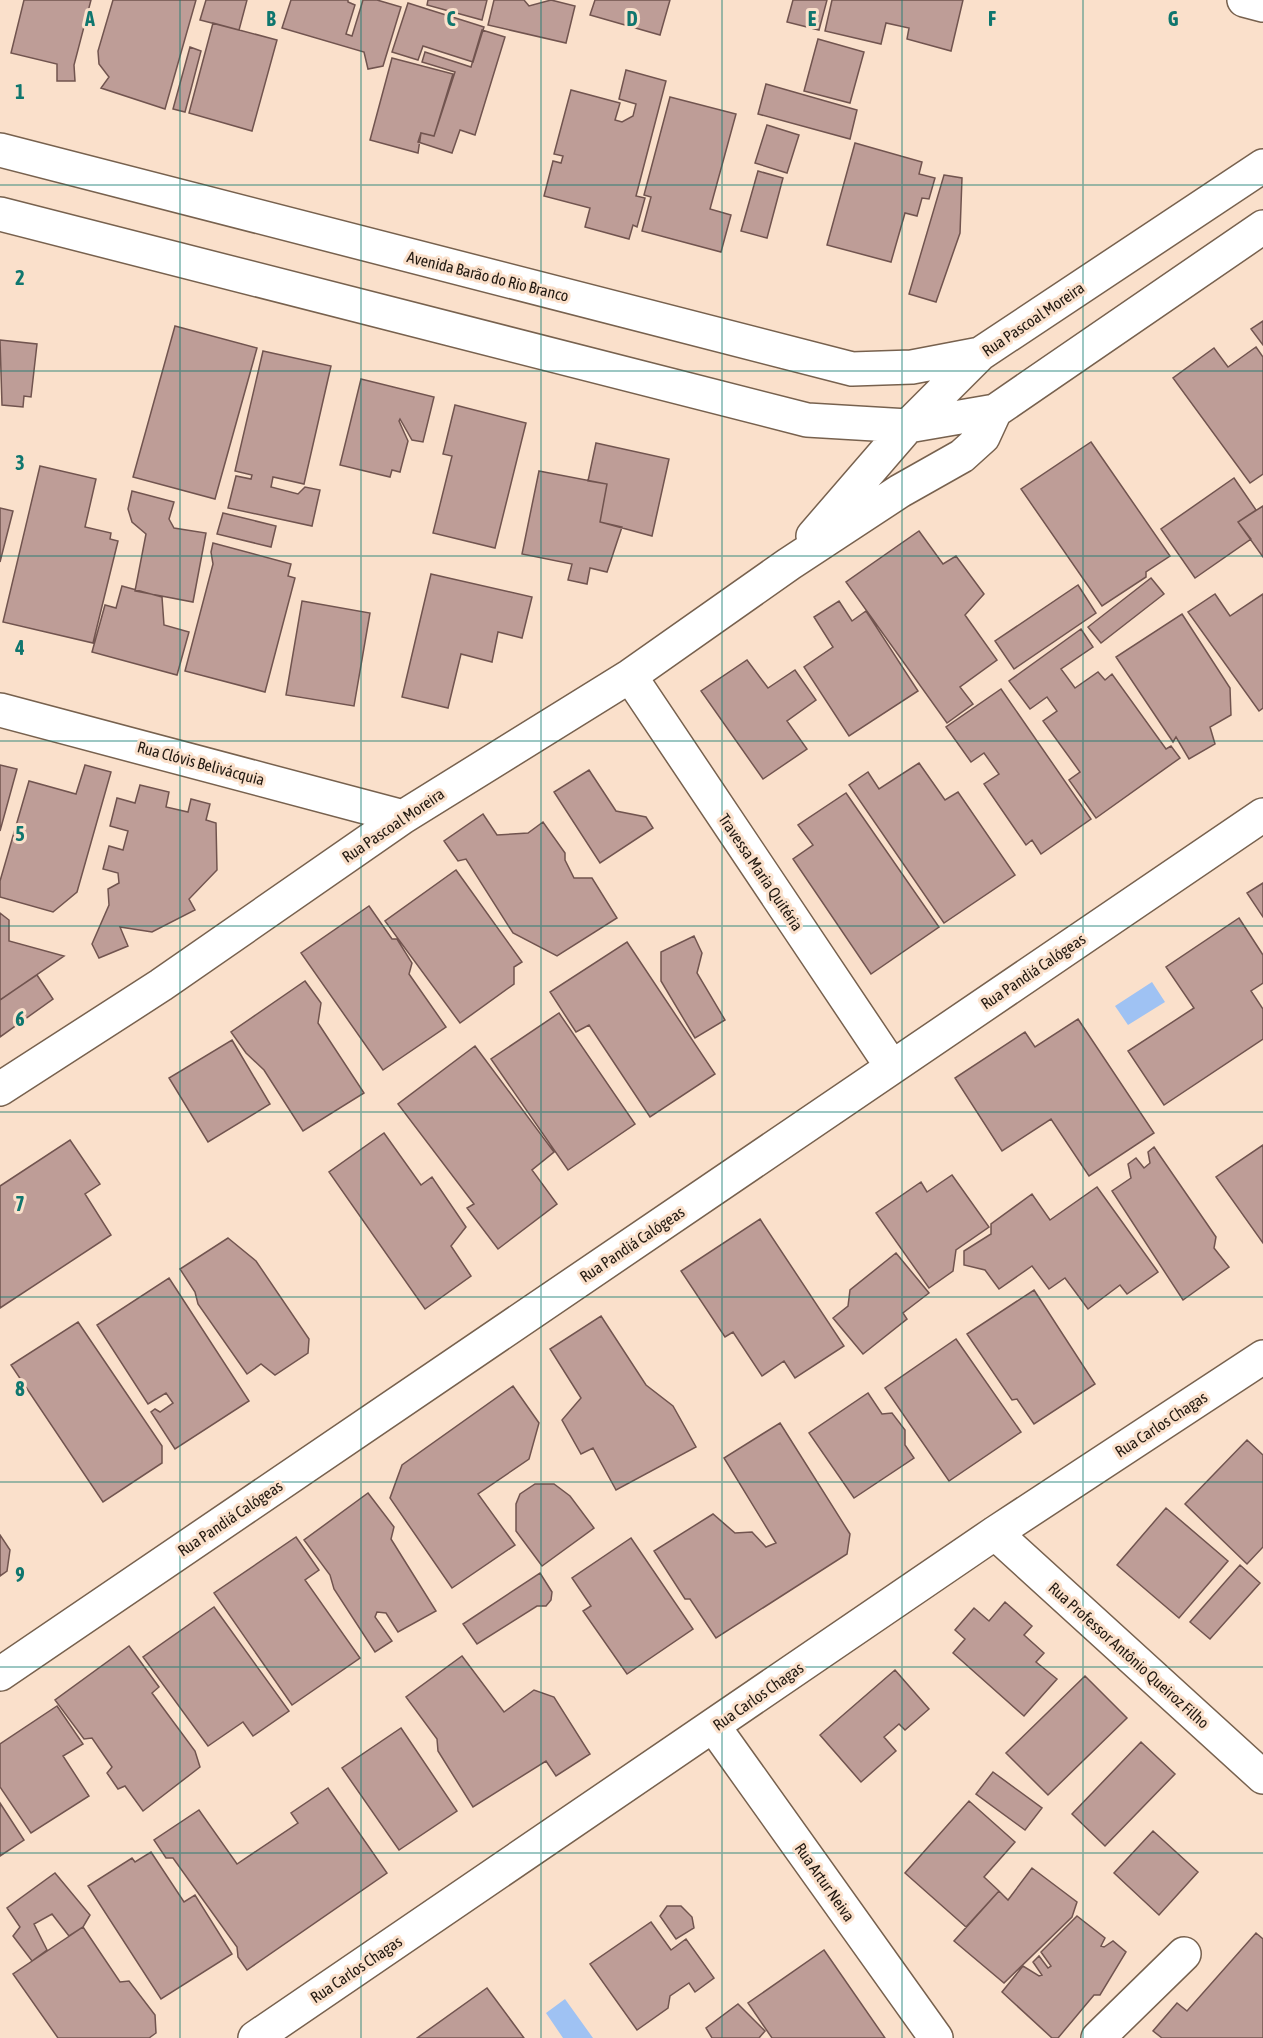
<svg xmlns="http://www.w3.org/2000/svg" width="1263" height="2038" font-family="'Asap Condensed',sans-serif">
<rect width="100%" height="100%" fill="#fae0cb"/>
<path fill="#9fc2f3" d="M 1152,982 L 1165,1002 L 1128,1025 L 1115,1006 Z
M 565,1999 L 593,2038 L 563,2038 L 546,2013 Z"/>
<path fill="#be9d97" stroke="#71544f" stroke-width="1.5" d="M 24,0 L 91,0 L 74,65 L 75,81 L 57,81 L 57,64 L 11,53 Z
M 113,0 L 196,0 L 165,109 L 101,88 L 109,77 L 99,64 L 98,51 Z
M 206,0 L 247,0 L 239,30 L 200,20 Z
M 291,0 L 348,0 L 348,2 L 355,5 L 346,34 L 352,36 L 363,0 L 377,0 L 401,7 L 383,66 L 368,69 L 364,52 L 282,28 Z
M 428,0 L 487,0 L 482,20 L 427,5 Z
M 494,0 L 524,0 L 529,6 L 551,0 L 575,6 L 566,43 L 488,25 Z
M 595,0 L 670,0 L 660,35 L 590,15 Z
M 793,0 L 827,0 L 819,30 L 787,22 Z
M 832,0 L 963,0 L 951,51 L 907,39 L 909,28 L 886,23 L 881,44 L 825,31 Z
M 408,3 L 484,27 L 473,62 L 423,46 L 418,60 L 392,52 Z
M 213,23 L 277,40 L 252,131 L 189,113 Z
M 482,30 L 505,37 L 475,135 L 460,130 L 452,153 L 418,142 L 421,133 L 434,136 L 455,72 L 422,62 L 425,52 L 471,67 Z
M 818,39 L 864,52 L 850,103 L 804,91 Z
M 190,47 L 201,51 L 185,112 L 173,109 Z
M 392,58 L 453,74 L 434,136 L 421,133 L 418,153 L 370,140 Z
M 626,70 L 666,81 L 636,196 L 645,198 L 637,227 L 633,225 L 629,239 L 585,227 L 590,208 L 544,196 L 553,161 L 561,163 L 563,156 L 554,154 L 571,90 L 620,103 L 615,120 L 622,122 L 633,116 L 636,104 L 619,99 Z
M 766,84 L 857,110 L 850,139 L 758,114 Z
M 670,97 L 736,114 L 710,209 L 731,215 L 721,252 L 642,231 L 651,197 L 644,195 Z
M 767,125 L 799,135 L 787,173 L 755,163 Z
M 855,143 L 922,162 L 919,174 L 935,178 L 929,199 L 922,198 L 917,216 L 905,213 L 891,262 L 827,245 Z
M 758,171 L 783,178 L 767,238 L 741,231 Z
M 944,175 L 962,178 L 960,233 L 936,302 L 909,294 Z
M 1263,321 L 1263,345 L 1251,329 Z
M 175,326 L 257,348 L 215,499 L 133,477 Z
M 0,340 L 37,344 L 31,397 L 24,396 L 23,407 L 2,405 Z
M 1256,347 L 1263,357 L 1263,474 L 1250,483 L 1173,378 L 1214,348 L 1228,367 Z
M 263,351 L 331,366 L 304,484 L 273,477 L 271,487 L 298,494 L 305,487 L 320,490 L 312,526 L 228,508 L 236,476 L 251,479 L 252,475 L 235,471 Z
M 361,379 L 434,397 L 423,442 L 412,440 L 400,419 L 399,421 L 408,441 L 400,472 L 392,470 L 390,477 L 340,465 Z
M 455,405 L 526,423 L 495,548 L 433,533 L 452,456 L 443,454 Z
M 1091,442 L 1170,556 L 1146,572 L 1146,577 L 1102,606 L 1021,489 Z
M 596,443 L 669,459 L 652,536 L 600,522 L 607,484 L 588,481 Z
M 40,466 L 96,479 L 85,527 L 111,533 L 110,539 L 118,541 L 93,643 L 3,622 Z
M 539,471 L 607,484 L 600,522 L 622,527 L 607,572 L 590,568 L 587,584 L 568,580 L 572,564 L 522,554 Z
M 1234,478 L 1256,510 L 1238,522 L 1251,539 L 1195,578 L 1161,529 Z
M 132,491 L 174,502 L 169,519 L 174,528 L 206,533 L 193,602 L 135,591 L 146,534 L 132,522 L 128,509 Z
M 1263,506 L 1263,557 L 1238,522 Z
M 0,508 L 13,511 L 0,562 Z
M 223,513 L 276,526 L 271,547 L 217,534 Z
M 919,531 L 943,564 L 956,556 L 984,594 L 965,615 L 997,660 L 960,687 L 973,704 L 947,723 L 846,582 Z
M 213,543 L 291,564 L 288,576 L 295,578 L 265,692 L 185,671 L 213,564 L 211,552 Z
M 431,574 L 532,597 L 522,638 L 498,632 L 492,662 L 461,654 L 448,708 L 402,697 Z
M 1151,578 L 1164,594 L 1101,643 L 1088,627 Z
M 1078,585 L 1096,613 L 1014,669 L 995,641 Z
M 122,586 L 162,597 L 164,625 L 189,632 L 177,675 L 92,652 L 105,605 L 116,608 Z
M 1215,594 L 1230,616 L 1263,594 L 1263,708 L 1259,711 L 1188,612 Z
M 302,601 L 370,613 L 354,706 L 286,695 Z
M 839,601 L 852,621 L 866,611 L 918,691 L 849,736 L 804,667 L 833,647 L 814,617 Z
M 1182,614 L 1230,688 L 1231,715 L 1210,727 L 1215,744 L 1189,759 L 1176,737 L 1173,742 L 1116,657 Z
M 1081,629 L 1093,647 L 1061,669 L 1075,688 L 1098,672 L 1105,680 L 1112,674 L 1166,749 L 1171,746 L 1180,758 L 1096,818 L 1069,780 L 1080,772 L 1043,721 L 1057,711 L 1047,697 L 1030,709 L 1009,681 Z
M 747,660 L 768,688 L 795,670 L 816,700 L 787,721 L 807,749 L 763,779 L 701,691 Z
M 1001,689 L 1091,819 L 1041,854 L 1032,840 L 1026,845 L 984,784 L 999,774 L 984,753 L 971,762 L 946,727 Z
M 919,763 L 945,800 L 958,792 L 1015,875 L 944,923 L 849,785 L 868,772 L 879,789 Z
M 0,765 L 17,769 L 0,831 Z
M 85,765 L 111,772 L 77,892 L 53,912 L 0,897 L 0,881 L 29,781 L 76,794 Z
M 589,770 L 616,811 L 646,817 L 653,828 L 600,863 L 554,792 Z
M 140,785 L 169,792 L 166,807 L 188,812 L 191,799 L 210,804 L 206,820 L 216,823 L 217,870 L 189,899 L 195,910 L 152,932 L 120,927 L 128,946 L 99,958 L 92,944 L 109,905 L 108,889 L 119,883 L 118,873 L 103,869 L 109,846 L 123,850 L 128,831 L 110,826 L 117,798 L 135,803 Z
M 846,793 L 939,927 L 871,974 L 793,859 L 813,845 L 798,825 Z
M 483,814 L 497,835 L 528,833 L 543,822 L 565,853 L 565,860 L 574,878 L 592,878 L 617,918 L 557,956 L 513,933 L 466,859 L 458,861 L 444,841 Z
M 456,870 L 522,962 L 514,967 L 514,984 L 460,1023 L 385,921 Z
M 1263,883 L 1263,917 L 1247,893 Z
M 369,906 L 392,939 L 397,939 L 412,963 L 409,974 L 446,1027 L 383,1070 L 301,953 Z
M 0,913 L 9,920 L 9,941 L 64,956 L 0,1000 Z
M 1239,918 L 1263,955 L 1263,983 L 1251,991 L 1263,1009 L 1263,1039 L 1164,1105 L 1128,1051 L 1194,1008 L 1166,967 Z
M 694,936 L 702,953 L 697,973 L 725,1020 L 695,1038 L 661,981 L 661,952 Z
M 627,942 L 715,1074 L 650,1117 L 589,1025 L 576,1032 L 550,992 Z
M 37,975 L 53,999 L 0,1037 L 0,1000 Z
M 305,981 L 321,1003 L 318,1023 L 364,1093 L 303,1131 L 264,1070 L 246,1053 L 231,1032 Z
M 559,1013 L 635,1124 L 568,1170 L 491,1059 Z
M 1078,1019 L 1154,1133 L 1089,1176 L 1051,1119 L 1002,1151 L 955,1078 L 1025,1032 L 1035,1047 Z
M 232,1040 L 270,1104 L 208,1142 L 169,1078 Z
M 475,1046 L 554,1152 L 532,1170 L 557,1204 L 498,1249 L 467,1208 L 474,1204 L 398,1104 Z
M 384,1133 L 421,1185 L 432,1177 L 466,1227 L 451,1246 L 471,1276 L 425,1309 L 329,1172 Z
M 70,1140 L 100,1184 L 85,1194 L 111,1235 L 0,1308 L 0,1186 Z
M 1263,1145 L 1263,1243 L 1216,1177 Z
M 1154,1147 L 1216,1237 L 1214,1248 L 1229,1267 L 1183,1300 L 1112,1191 L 1131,1178 L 1128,1164 L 1136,1158 L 1144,1168 L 1150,1163 L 1148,1152 Z
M 952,1175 L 989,1227 L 956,1250 L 953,1271 L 929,1288 L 876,1213 L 921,1182 L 927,1192 Z
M 1097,1187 L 1158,1272 L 1127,1294 L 1120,1285 L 1088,1309 L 1065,1278 L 1049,1289 L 1032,1266 L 999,1289 L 985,1270 L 964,1265 L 964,1251 L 991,1234 L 991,1224 L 1032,1194 L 1050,1220 Z
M 760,1219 L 844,1346 L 795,1378 L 784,1361 L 762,1376 L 733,1332 L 725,1337 L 681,1271 Z
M 228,1238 L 256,1261 L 309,1339 L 308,1353 L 275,1375 L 261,1364 L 247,1374 L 198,1304 L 195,1292 L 180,1269 Z
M 896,1253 L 929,1293 L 903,1313 L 907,1319 L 863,1354 L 833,1318 L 848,1306 L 850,1290 Z
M 169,1278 L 249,1401 L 175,1449 L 151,1412 L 155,1409 L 160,1412 L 173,1403 L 166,1393 L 148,1404 L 97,1325 Z
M 1034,1290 L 1095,1384 L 1034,1424 L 1017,1399 L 1012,1400 L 967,1334 Z
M 601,1316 L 646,1385 L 673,1406 L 696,1447 L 616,1490 L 593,1448 L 581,1454 L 562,1420 L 581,1398 L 550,1349 Z
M 78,1322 L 162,1446 L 162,1463 L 103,1502 L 11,1365 Z
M 956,1339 L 1021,1432 L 949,1481 L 885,1388 Z
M 513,1386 L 539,1423 L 529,1459 L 478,1494 L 515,1545 L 452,1588 L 390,1498 L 402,1465 Z
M 868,1393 L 882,1414 L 892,1413 L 905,1430 L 905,1445 L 914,1458 L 854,1498 L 809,1433 Z
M 780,1423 L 850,1534 L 847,1554 L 716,1638 L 690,1599 L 685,1599 L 654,1551 L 713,1514 L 735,1533 L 752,1532 L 766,1547 L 776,1543 L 724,1458 Z
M 1247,1440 L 1263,1455 L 1263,1547 L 1247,1564 L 1185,1504 Z
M 535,1484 L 554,1484 L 570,1496 L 594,1528 L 542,1566 L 516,1531 L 516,1504 L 520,1494 Z
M 368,1493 L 394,1527 L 391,1539 L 436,1611 L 398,1632 L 386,1613 L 377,1612 L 375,1617 L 392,1641 L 375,1652 L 334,1589 L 330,1575 L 304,1540 Z
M 1166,1508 L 1228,1561 L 1179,1618 L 1117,1565 Z
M 0,1535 L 10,1550 L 7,1571 L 0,1576 Z
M 296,1537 L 319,1570 L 305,1580 L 360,1658 L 292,1705 L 214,1593 Z
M 631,1538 L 693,1629 L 627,1674 L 583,1611 L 591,1606 L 572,1578 Z
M 1240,1565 L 1260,1583 L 1210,1639 L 1190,1622 Z
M 540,1573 L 552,1592 L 551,1600 L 546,1606 L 537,1606 L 477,1644 L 463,1624 Z
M 1005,1602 L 1032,1626 L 1024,1635 L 1044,1653 L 1036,1662 L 1057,1679 L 1024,1716 L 953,1653 L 965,1639 L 955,1630 L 974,1608 L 989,1621 Z
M 214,1607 L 289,1711 L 253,1736 L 243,1722 L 208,1746 L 143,1657 Z
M 129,1646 L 159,1687 L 152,1693 L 195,1751 L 200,1767 L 143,1811 L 125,1786 L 118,1789 L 107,1773 L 112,1767 L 92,1738 L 84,1739 L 55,1700 Z
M 462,1656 L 504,1712 L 534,1690 L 554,1697 L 590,1754 L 556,1776 L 546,1761 L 473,1807 L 438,1751 L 437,1739 L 406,1697 Z
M 895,1670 L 929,1709 L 905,1730 L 899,1724 L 884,1737 L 896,1751 L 861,1782 L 820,1735 Z
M 1085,1676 L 1127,1718 L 1048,1795 L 1006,1753 Z
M 57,1706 L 83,1744 L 63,1756 L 89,1796 L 31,1833 L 0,1787 L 0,1744 Z
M 401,1728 L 457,1811 L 399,1850 L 342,1768 Z
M 1141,1742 L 1175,1774 L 1105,1846 L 1072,1814 Z
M 993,1772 L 1042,1808 L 1025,1830 L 976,1794 Z
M 328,1788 L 387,1873 L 247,1970 L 238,1957 L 237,1947 L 173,1858 L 166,1858 L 154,1840 L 199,1810 L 237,1864 L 298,1823 L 291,1813 Z
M 969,1801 L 1015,1842 L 984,1877 L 999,1891 L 966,1927 L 905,1873 Z
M 0,1803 L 24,1840 L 0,1856 Z
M 1153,1831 L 1198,1872 L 1159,1915 L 1114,1873 Z
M 151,1852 L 184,1902 L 195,1895 L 232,1954 L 161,1999 L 88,1886 L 132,1858 L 135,1862 Z
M 1032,1868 L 1077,1902 L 1072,1917 L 1004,1983 L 954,1941 L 999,1891 L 1008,1900 Z
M 55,1873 L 90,1915 L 83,1927 L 69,1936 L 52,1914 L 34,1924 L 47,1950 L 32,1961 L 13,1936 L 20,1927 L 7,1908 Z
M 667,1906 L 681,1906 L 692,1917 L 694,1928 L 676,1939 L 660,1916 Z
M 1077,1916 L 1105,1938 L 1101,1946 L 1104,1947 L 1113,1941 L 1126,1952 L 1100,1995 L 1094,1995 L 1058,2038 L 1052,2038 L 1002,1992 L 1023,1966 L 1039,1976 L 1042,1975 L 1033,1962 L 1039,1956 L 1048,1968 L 1051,1966 L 1041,1952 Z
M 651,1922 L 671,1950 L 686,1939 L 714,1978 L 695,1992 L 689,1983 L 670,1996 L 668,2008 L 637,2030 L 590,1964 Z
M 83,1927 L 120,1982 L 129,1981 L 155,2015 L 156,2033 L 149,2038 L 58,2038 L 13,1974 Z
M 1256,1933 L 1263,1939 L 1263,2038 L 1162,2038 L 1153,2031 L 1177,2003 L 1187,2011 Z
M 824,1950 L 885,2038 L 772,2038 L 748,2003 Z
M 487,1988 L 524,2038 L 417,2038 Z
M 738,2004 L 765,2031 L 759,2038 L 712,2038 L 706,2028 Z"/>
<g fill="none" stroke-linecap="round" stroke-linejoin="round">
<defs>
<path id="minor" d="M 1244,0 L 1263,5
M 0,150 L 852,369 L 912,367 L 980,354
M 0,214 L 807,420 L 908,426 L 995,411
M 813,536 L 908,426 L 980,354 L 1263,166
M 630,676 L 892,1067
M 0,710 L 403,817
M 0,1089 L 161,985 L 403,817 L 630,676 L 789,564 L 900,491 L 962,456 L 983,437 L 995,411 L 1263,227
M 995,1533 L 1263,1777
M 0,1674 L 1263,815
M 714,1727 L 936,2038
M 255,2038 L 995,1533 L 1263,1357
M 1098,2038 L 1184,1954"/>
</defs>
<use href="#minor" stroke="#77614e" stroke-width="36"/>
<use href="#minor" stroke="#fff" stroke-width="33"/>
</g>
<path fill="none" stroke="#0f766e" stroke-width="1.5" stroke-opacity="0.55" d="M 180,0 L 180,2038M 361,0 L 361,2038M 541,0 L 541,2038M 722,0 L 722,2038M 902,0 L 902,2038M 1083,0 L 1083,2038M 0,185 L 1263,185M 0,371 L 1263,371M 0,556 L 1263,556M 0,741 L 1263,741M 0,926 L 1263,926M 0,1112 L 1263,1112M 0,1297 L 1263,1297M 0,1482 L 1263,1482M 0,1667 L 1263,1667M 0,1853 L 1263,1853"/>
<g text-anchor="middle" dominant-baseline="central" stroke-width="6" stroke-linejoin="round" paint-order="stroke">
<g font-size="16" fill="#231a12" stroke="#fae0cb">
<text transform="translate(488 276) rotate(14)">Avenida Barão do Rio Branco</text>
<text transform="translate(1033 319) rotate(-34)">Rua Pascoal Moreira</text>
<text transform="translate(201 763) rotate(15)">Rua Clóvis Belivácquia</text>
<text transform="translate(393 825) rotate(-34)">Rua Pascoal Moreira</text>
<text transform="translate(761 872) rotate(56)">Travessa Maria Quitéria</text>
<text transform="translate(1033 971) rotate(-34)">Rua Pandiá Calógeas</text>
<text transform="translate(632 1244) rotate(-34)">Rua Pandiá Calógeas</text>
<text transform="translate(1161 1424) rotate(-33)">Rua Carlos Chagas</text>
<text transform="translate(230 1518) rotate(-34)">Rua Pandiá Calógeas</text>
<text transform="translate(1129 1655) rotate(42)">Rua Professor Antônio Queiroz Filho</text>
<text transform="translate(758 1696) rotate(-35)">Rua Carlos Chagas</text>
<text transform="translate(825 1882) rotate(55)">Rua Artur Neiva</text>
<text transform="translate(356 1969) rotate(-34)">Rua Carlos Chagas</text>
</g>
</g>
<g font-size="20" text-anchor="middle" font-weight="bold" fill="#0f766e" stroke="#fae0cb" stroke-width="6" stroke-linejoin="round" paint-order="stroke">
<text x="90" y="26">A</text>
<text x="271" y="26">B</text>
<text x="451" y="26">C</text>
<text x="632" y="26">D</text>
<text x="812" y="26">E</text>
<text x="992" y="26">F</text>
<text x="1173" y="26">G</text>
<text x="20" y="99">1</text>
<text x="20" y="285">2</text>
<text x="20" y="470">3</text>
<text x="20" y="655">4</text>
<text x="20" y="841">5</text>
<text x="20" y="1026">6</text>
<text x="20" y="1211">7</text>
<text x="20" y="1396">8</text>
<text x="20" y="1582">9</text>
</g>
</svg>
